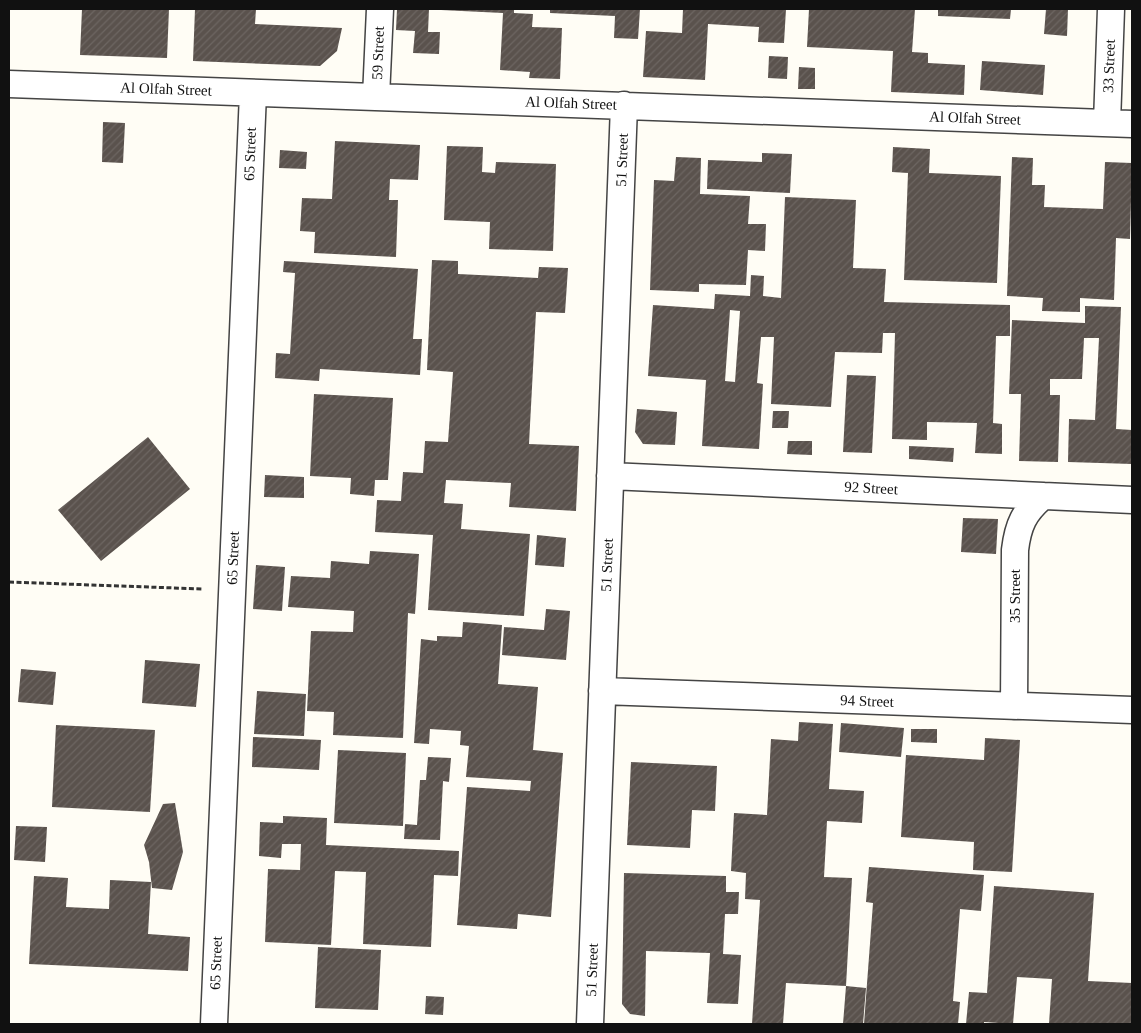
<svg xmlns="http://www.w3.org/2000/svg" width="1141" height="1033" font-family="Georgia,serif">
<defs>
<pattern id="building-hatch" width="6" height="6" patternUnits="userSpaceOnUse" patternTransform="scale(1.25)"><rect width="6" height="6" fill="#5a524d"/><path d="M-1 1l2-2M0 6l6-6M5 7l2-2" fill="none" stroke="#6d6662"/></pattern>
</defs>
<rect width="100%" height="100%" fill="#fffdf5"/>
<path fill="url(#building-hatch)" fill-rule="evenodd" d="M 82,9 L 169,9 L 167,58 L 80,55 Z
M 195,9 L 256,9 L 255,24 L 342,28 L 337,51 L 320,66 L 193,61 Z
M 397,9 L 429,9 L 428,32 L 440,32 L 439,54 L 413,53 L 415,31 L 396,30 Z
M 441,9 L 514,9 L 514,13 L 533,14 L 532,27 L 562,28 L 560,79 L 529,78 L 530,72 L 500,70 L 503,13 L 441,10 Z
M 550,9 L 640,9 L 638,39 L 614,38 L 615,16 L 550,13 Z
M 683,9 L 786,9 L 784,43 L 758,42 L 759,27 L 708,24 L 705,80 L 643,77 L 646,31 L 682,33 Z
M 809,9 L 915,9 L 912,52 L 928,53 L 928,63 L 965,65 L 964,95 L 891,92 L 893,51 L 807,47 Z
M 938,9 L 1011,9 L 1010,19 L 938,16 Z
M 1046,9 L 1068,9 L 1067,36 L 1044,34 Z
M 769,56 L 788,57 L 787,79 L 768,78 Z
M 982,61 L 1045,65 L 1043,95 L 980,90 Z
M 799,67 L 815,68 L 815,89 L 798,89 Z
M 103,122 L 125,123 L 123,163 L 102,162 Z
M 335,141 L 420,145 L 418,180 L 390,179 L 389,200 L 398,200 L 396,257 L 314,253 L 315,232 L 300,231 L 302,198 L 332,199 Z
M 447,146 L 483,147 L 482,172 L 495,173 L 496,162 L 556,164 L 553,251 L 489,249 L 490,222 L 444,220 Z
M 893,147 L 930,149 L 929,173 L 1001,176 L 997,283 L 904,280 L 908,173 L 892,172 Z
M 280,150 L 307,152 L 306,169 L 279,168 Z
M 762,153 L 792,154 L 790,193 L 707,189 L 708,160 L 762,162 Z
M 676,157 L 701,158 L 700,194 L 750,196 L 748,224 L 766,224 L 765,251 L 748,250 L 746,285 L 699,284 L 699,292 L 650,290 L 654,180 L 674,181 Z
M 1012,157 L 1033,158 L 1032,185 L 1045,185 L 1044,207 L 1103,209 L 1105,162 L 1132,163 L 1130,239 L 1116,238 L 1114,300 L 1080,298 L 1080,312 L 1042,311 L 1043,298 L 1007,296 Z
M 785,197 L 856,200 L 853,268 L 886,269 L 884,302 L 1010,305 L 1010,336 L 996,336 L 993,423 L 1002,424 L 1002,454 L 975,453 L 977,423 L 927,422 L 927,440 L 892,439 L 895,333 L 883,333 L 882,353 L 835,352 L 831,407 L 771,404 L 774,337 L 761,337 L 757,383 L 763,384 L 759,449 L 702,446 L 706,380 L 648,376 L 653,305 L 714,309 L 715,294 L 750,296 L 751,275 L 764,276 L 763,296 L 781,298 ZM 730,310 L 740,311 L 735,382 L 725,381 Z
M 432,260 L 458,261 L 458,274 L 538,278 L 539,267 L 568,268 L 565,313 L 536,312 L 529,444 L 579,446 L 576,511 L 509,507 L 511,483 L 446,480 L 444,503 L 463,504 L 461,529 L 530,534 L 524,616 L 428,610 L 433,535 L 375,532 L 377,500 L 401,501 L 403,472 L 423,473 L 425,441 L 448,442 L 453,372 L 427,370 Z
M 284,261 L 418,269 L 413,339 L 422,339 L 420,375 L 320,369 L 319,381 L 275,378 L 276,353 L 290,354 L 295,273 L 283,272 Z
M 1085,306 L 1121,307 L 1116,429 L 1132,430 L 1132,464 L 1068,462 L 1069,419 L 1095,420 L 1099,338 L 1084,338 L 1082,379 L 1050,379 L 1050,395 L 1060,395 L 1058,462 L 1019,461 L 1021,394 L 1009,394 L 1012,320 L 1085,323 Z
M 847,375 L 876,376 L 872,453 L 843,452 Z
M 314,394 L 393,398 L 388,480 L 375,480 L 374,496 L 350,494 L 351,478 L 310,476 Z
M 637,409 L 677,412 L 675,445 L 643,444 L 635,432 Z
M 773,411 L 789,411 L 788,428 L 772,428 Z
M 148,437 L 190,489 L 101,561 L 58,510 Z
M 788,441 L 812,441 L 812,455 L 787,454 Z
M 909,446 L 954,448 L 953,462 L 909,459 Z
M 265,475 L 304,477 L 304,498 L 264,497 Z
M 963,518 L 998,519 L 996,554 L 961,552 Z
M 537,535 L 566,538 L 564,567 L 535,565 Z
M 370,551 L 419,554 L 415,614 L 408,613 L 403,738 L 333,735 L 334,712 L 307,711 L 311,631 L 353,632 L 354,611 L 288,607 L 291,576 L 330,578 L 331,561 L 369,564 Z
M 256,565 L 285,567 L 282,611 L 253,609 Z
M 546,609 L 570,611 L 566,660 L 502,655 L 504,627 L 544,630 Z
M 463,622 L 502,625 L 498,684 L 538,687 L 533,750 L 563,753 L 551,917 L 518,914 L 517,929 L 457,925 L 467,787 L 530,791 L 531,781 L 466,777 L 469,746 L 460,745 L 461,731 L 430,729 L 429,744 L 414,743 L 421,639 L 437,641 L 437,636 L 462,637 Z
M 145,660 L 200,664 L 196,707 L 142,703 Z
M 21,669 L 56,672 L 53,705 L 18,702 Z
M 257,691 L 306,694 L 304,736 L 254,734 Z
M 799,722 L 833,724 L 829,789 L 864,791 L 862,823 L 827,821 L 824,877 L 852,878 L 846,986 L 866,988 L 863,1024 L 843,1024 L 846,986 L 786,983 L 783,1024 L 752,1024 L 760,900 L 745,899 L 746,873 L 731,871 L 734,813 L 767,815 L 771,739 L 798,741 Z
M 841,723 L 904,728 L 901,757 L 839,752 Z
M 56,725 L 155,730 L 150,812 L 52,807 Z
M 911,729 L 937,729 L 937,743 L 911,742 Z
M 253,737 L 321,740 L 319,770 L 252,767 Z
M 985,738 L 1020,740 L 1012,872 L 973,870 L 974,842 L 901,837 L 906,755 L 984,760 Z
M 338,750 L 406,753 L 403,826 L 334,823 Z
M 428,757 L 451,758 L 449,782 L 443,781 L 440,840 L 404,839 L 405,824 L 417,825 L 420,780 L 426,780 Z
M 631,762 L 717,766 L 715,811 L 692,810 L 690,848 L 627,845 Z
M 175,803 L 183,852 L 172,890 L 152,888 L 149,862 L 144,845 L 163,804 Z
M 283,816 L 327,818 L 326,845 L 459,851 L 458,876 L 434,875 L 431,947 L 363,944 L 366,872 L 335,871 L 331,945 L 265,942 L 268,869 L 300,870 L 301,844 L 282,844 L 281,858 L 259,856 L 260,822 L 283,823 Z
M 16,826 L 47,827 L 45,862 L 14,860 Z
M 869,867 L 984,875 L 981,911 L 960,909 L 953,1001 L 960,1002 L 958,1024 L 864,1024 L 873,903 L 866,902 Z
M 624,873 L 726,876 L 726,892 L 739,892 L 738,914 L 725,914 L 723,954 L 741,955 L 738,1004 L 707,1003 L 710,953 L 646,951 L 645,1016 L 630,1014 L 622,1004 Z
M 34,876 L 68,878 L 66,907 L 109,909 L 110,880 L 151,882 L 148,934 L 190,937 L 188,971 L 29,964 Z
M 994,886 L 1094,893 L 1088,981 L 1132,983 L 1132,1024 L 1049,1024 L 1052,979 L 1017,977 L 1013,1024 L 984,1022 L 984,1024 L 966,1024 L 969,992 L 987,993 Z
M 318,947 L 381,950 L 378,1010 L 315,1008 Z
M 426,996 L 444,997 L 443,1015 L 425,1014 Z"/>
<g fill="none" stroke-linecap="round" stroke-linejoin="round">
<defs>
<path id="minor" d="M 9,84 L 1132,124
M 376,97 L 380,9
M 1107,123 L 1111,9
M 610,476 L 1132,500
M 602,691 L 1132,710
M 1014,706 L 1015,550 C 1018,525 1024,512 1043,496
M 214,1024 L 253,93
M 590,1024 L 624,105"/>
</defs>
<use href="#minor" stroke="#444" stroke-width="29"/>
<path stroke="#333" stroke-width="3" stroke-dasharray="5 2.5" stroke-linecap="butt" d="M 9,582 L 203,589"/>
<use href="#minor" stroke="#fff" stroke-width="26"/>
</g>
<g text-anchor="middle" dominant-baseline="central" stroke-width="5" stroke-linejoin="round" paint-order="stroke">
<g font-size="15" fill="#111" stroke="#fff">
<text transform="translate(378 53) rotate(-88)">59 Street</text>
<text transform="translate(1109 66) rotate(-88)">33 Street</text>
<text transform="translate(166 89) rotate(2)">Al Olfah Street</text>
<text transform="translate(571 103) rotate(2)">Al Olfah Street</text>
<text transform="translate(975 118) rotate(2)">Al Olfah Street</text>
<text transform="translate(250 154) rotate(-88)">65 Street</text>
<text transform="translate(622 160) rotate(-88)">51 Street</text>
<text transform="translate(871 488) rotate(3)">92 Street</text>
<text transform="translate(233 558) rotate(-88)">65 Street</text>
<text transform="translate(607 565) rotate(-88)">51 Street</text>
<text transform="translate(1015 596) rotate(-90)">35 Street</text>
<text transform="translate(867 701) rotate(2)">94 Street</text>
<text transform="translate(216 963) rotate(-88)">65 Street</text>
<text transform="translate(592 970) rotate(-88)">51 Street</text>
</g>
</g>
<rect width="1141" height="1033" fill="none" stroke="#111111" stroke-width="20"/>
</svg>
